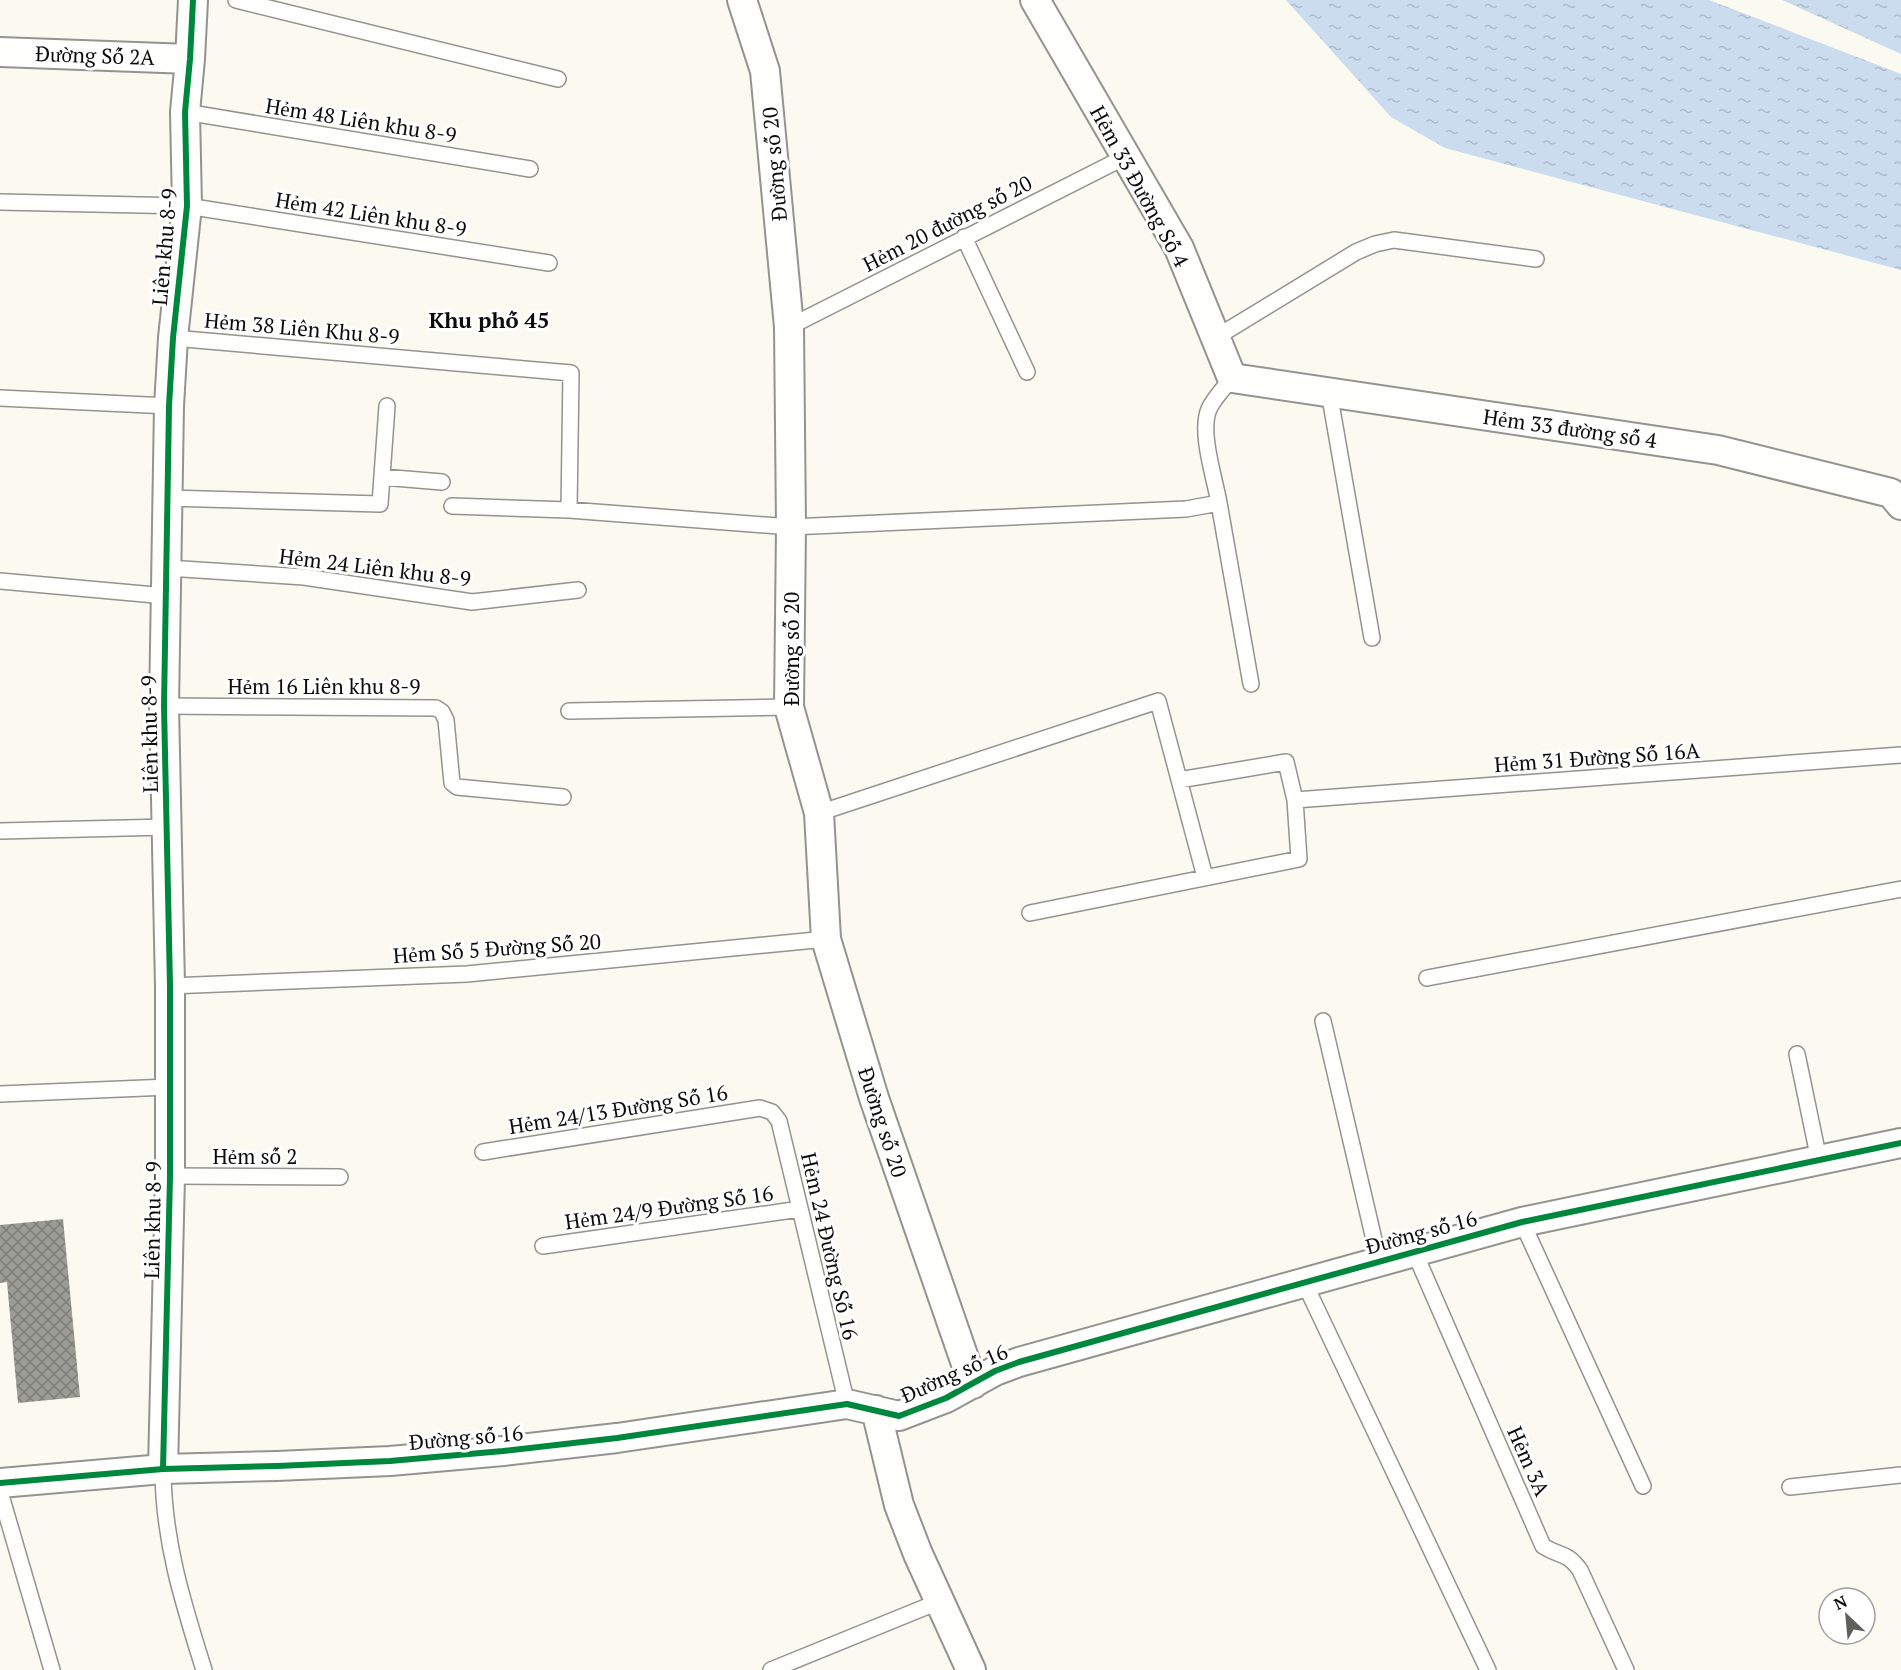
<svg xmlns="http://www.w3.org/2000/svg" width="1901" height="1670" font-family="'PT Serif',serif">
<defs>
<pattern id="water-ripples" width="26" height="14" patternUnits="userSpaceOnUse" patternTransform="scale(1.5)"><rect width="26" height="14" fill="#cbdcef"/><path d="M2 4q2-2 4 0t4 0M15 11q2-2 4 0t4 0" fill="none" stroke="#adbccc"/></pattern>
<pattern id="building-cross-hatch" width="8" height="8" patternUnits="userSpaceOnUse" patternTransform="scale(1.5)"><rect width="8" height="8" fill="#9c9c96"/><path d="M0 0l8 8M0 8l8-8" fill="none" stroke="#7e7e79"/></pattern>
</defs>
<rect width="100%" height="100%" fill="#fafaf0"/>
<path fill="url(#water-ripples)" d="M 1286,0 L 1709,0 L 1901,74 L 1901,270 L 1445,148 L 1391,117 Z
M 1782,0 L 1901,0 L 1901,54 Z"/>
<path fill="url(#building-cross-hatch)" d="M 63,1219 L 80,1397 L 18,1403 L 7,1282 L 0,1283 L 0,1225 Z"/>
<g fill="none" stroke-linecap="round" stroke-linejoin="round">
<defs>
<path id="lane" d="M 236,0 L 558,79
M 185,112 L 530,169
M 0,202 L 187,206 L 549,263
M 964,237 L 1027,372
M 789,327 L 1125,157
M 173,338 L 571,373 L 569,510
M 1215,338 L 1356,252 L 1375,244 L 1394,240 L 1536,259
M 1329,392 L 1372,638
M 0,398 L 169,406
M 382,477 L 442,482
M 168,498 L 380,504 L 387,406
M 1219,503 L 1251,684
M 452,506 L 569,510 L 791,527 L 1186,509 L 1219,503 C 1215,479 1199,432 1209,409 C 1214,398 1225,387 1232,378
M 167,568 L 304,577 L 472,602 L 578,590
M 0,581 L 166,596
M 164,706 L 436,708 L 442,712 L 446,720 L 452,783 L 457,787 L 563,797
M 569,711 L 789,707
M 1295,800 L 1901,755
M 819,813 L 1158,701 L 1205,877
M 0,831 L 167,827
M 1030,913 L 1299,859 L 1295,800 L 1286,762 L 1179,780
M 1427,978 L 1901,889
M 170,986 L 467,974 L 826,939
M 1323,1021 L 1379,1261
M 1797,1054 L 1819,1160
M 0,1094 L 169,1087
M 483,1152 L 760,1108 L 772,1112 L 779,1121 L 847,1404
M 170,1176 L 340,1177
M 1522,1222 L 1643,1486
M 543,1246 L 800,1209
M 1414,1251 L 1543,1546 C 1560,1557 1566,1551 1580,1570 L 1626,1670
M 1304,1282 L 1488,1670
M 163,1469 C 163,1540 183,1603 204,1670
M 1790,1487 L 1901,1475
M 0,1492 L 52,1670
M 771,1670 L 938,1602"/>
<path id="street" d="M 742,0 L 765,71 L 789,327 L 791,527 L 789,707 L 819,813 L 826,939 L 874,1098 L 973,1384
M 1035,0 L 1179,248 L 1232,378 L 1718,450 L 1891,493 L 1901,505
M 0,52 L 190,59
M 876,1410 L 899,1505 L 918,1554 L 971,1670
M 163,1469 L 170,1176 L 170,986 L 164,706 L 169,406 L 173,338 L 187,206 L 185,112 L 190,59 L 193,0
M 0,1483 L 163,1469 L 277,1466 L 390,1461 L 503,1451 L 617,1438 L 847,1404 L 899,1416 L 946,1398 L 995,1371 L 1019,1362 L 1522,1222 L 1901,1143"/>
</defs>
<use href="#lane" stroke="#93938f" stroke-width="18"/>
<use href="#street" stroke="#93938f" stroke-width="32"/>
<use href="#lane" stroke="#fefefd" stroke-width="15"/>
<use href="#street" stroke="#fefefd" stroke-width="28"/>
<defs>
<path id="cycleway" d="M 163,1469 L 170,1176 L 170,986 L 164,706 L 169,406 L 173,338 L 187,206 L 185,112 L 190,59 L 193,0
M 0,1483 L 163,1469 L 277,1466 L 390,1461 L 503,1451 L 617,1438 L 847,1404 L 899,1416 L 946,1398 L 995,1371 L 1019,1362 L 1522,1222 L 1901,1143"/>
</defs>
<use href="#cycleway" stroke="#fff" stroke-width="10"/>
<use href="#cycleway" stroke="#00873e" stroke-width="6"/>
</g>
<g text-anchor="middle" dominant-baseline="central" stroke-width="6" stroke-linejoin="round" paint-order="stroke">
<g font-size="21" fill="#0c0c0c" stroke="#fff">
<text transform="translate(95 55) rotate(2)">Đường Số 2A</text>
<text transform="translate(361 120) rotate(9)">Hẻm 48 Liên khu 8-9</text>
<text transform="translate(774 164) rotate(-95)">Đường số 20</text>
<text transform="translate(1140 186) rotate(61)">Hẻm 33 Đường Số 4</text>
<text transform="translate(371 214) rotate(9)">Hẻm 42 Liên khu 8-9</text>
<text transform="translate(947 223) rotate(-27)">Hẻm 20 đường số 20</text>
<text transform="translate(164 247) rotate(-85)">Liên khu 8-9</text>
<text transform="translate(302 328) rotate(5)">Hẻm 38 Liên Khu 8-9</text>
<text transform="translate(1570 428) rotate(8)">Hẻm 33 đường số 4</text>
<text transform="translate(375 567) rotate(7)">Hẻm 24 Liên khu 8-9</text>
<text transform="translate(791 649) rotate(-90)">Đường số 20</text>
<text x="324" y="686">Hẻm 16 Liên khu 8-9</text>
<text transform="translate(149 734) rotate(-91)">Liên khu 8-9</text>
<text transform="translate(1597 757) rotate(-4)">Hẻm 31 Đường Số 16A</text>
<text transform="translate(497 948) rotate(-4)">Hẻm Số 5 Đường Số 20</text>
<text transform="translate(618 1109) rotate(-9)">Hẻm 24/13 Đường Số 16</text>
<text transform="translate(883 1122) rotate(72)">Đường số 20</text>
<text x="255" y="1156">Hẻm số 2</text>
<text transform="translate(669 1207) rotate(-8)">Hẻm 24/9 Đường Số 16</text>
<text transform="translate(152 1220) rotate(-89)">Liên khu 8-9</text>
<text transform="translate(1421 1232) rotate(-15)">Đường số 16</text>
<text transform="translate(830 1246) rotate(77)">Hẻm 24 Đường Số 16</text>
<text transform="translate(954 1373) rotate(-24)">Đường số 16</text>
<text transform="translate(466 1437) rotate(-5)">Đường số 16</text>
<text transform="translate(1529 1461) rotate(66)">Hẻm 3A</text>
</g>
<g font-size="22" font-weight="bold" fill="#0c0c0c" stroke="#fff">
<text x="489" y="319">Khu phố 45</text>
</g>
</g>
<g transform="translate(1847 1616) rotate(334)"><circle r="28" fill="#ffffff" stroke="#9e9e9e" stroke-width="1.5"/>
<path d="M0-4.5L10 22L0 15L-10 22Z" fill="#5f5f5c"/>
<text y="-9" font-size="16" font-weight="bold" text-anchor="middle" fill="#0c0c0c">N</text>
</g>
</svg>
